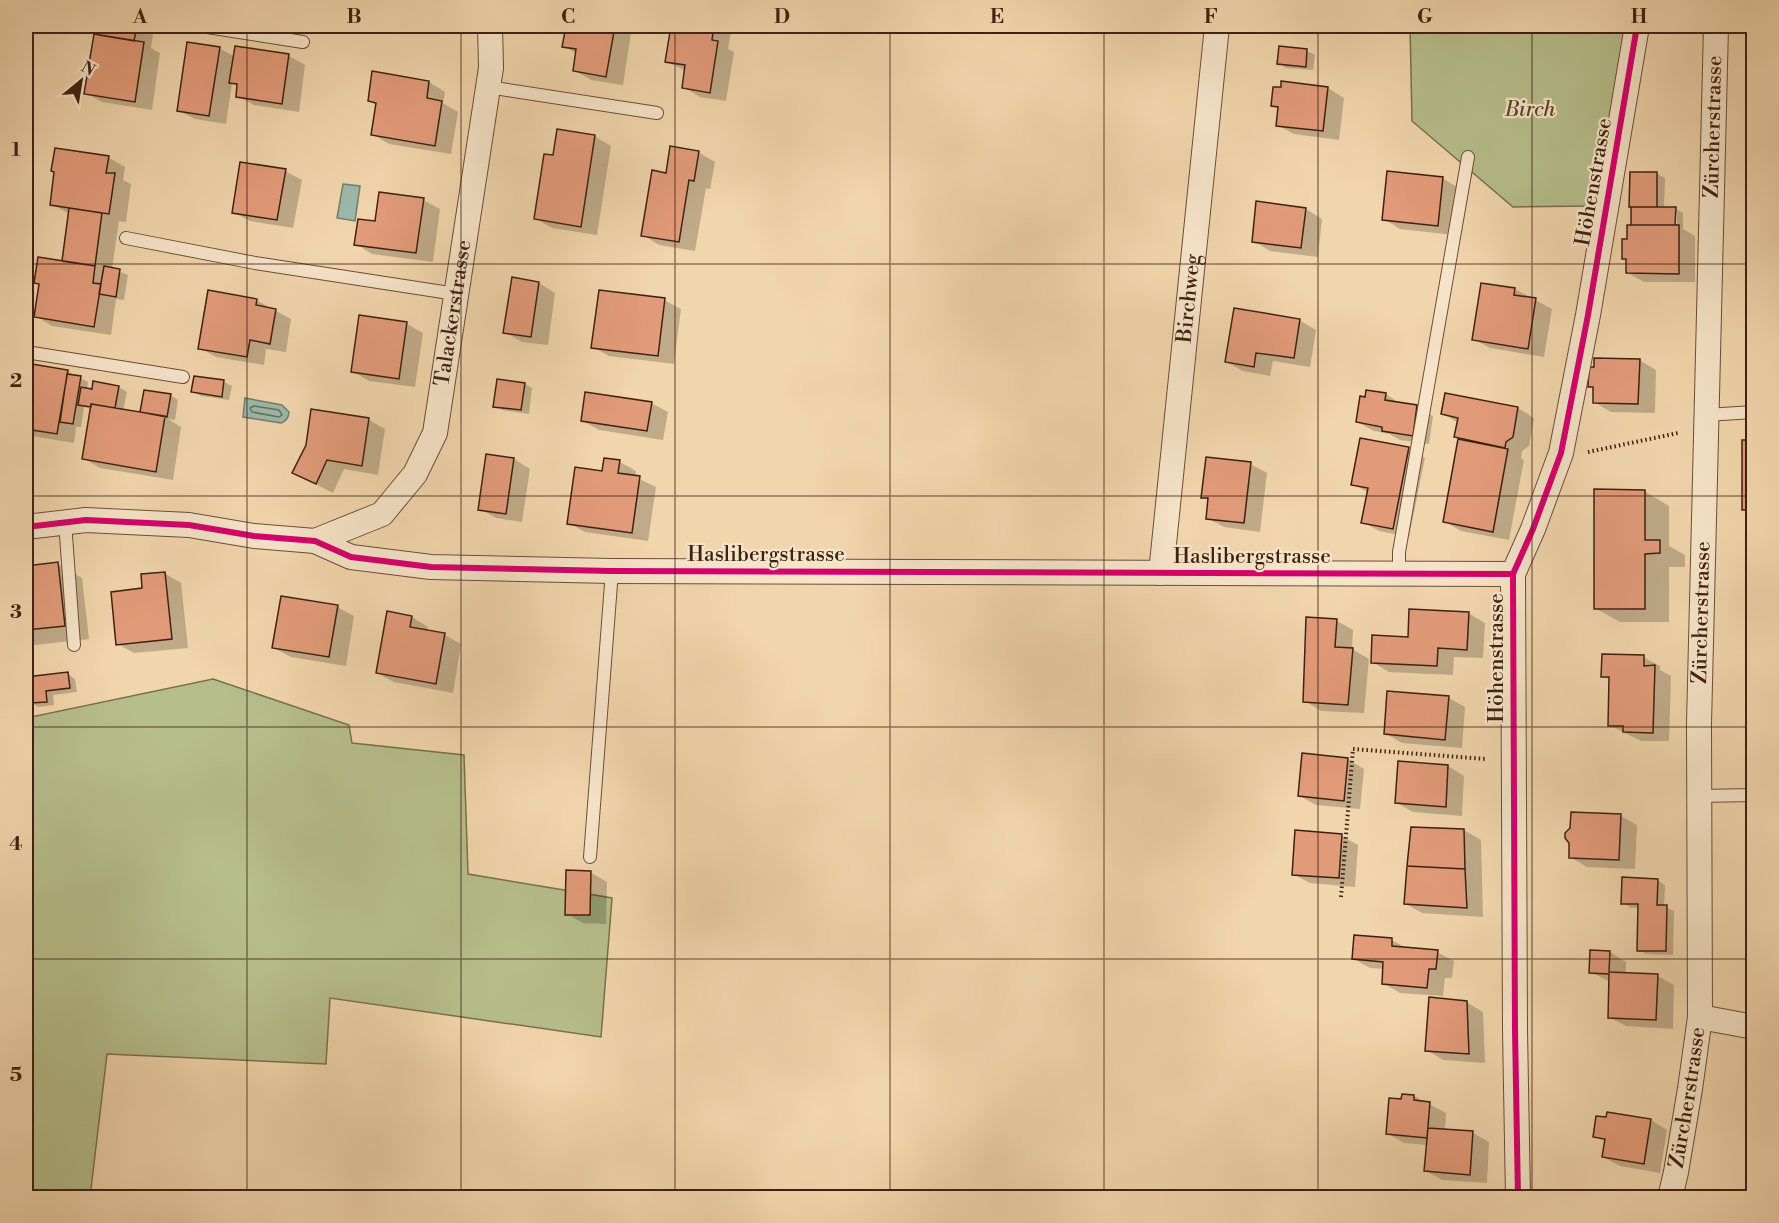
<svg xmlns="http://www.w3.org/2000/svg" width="1779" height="1223" font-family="'Libre Bodoni',serif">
<rect width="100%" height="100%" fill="#f1d5ac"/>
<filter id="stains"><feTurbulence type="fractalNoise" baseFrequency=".00333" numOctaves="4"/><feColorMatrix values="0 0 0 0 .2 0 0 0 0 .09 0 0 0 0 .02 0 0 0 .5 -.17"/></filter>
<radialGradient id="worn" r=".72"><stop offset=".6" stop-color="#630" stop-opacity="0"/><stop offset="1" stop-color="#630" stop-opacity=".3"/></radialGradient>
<path fill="#b6be8c" stroke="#7a6f4f" stroke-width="1.5" d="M 1410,26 L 1642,26 L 1592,206 L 1513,207 L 1412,121 Z
M 213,679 L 349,725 L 352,743 L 464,755 L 468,874 L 612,898 L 601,1037 L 330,998 L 326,1064 L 107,1054 L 90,1197 L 26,1197 L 26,718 Z"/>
<path fill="#9bb9aa" stroke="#767c6d" stroke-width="1.5" d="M 343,184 L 360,186 L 355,221 L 337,218 Z
M 245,398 L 282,405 L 289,412 C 289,417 286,421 281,423 L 243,417 Z"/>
<path fill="#0003" fill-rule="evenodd" d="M 101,26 L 154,26 L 151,48 L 160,53 L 152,110 L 102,102 L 86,93 Z
M 567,26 L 632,26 L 623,85 L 591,80 L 574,70 L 577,54 L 564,46 Z
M 673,26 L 732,26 L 728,49 L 734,52 L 726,101 L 700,97 L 683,87 L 686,71 L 667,62 Z
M 219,48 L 235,57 L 236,48 L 289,56 L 305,65 L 299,112 L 254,105 L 237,96 L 239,87 L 232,83 L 226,124 L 195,119 L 178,110 Z
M 1307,51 L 1315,55 L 1313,70 L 1286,68 L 1279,63 Z
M 374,73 L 429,82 L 445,92 L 443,103 L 458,112 L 451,154 L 389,144 L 372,134 L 377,105 L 369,101 Z
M 1328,88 L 1344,98 L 1339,140 L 1294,134 L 1277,125 L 1279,109 L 1273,105 Z
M 594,136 L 611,146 L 597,235 L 552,228 L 536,219 L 554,157 Z
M 698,152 L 715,162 L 710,189 L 706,188 L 695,251 L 659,245 L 643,235 L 667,175 Z
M 109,158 L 125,167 L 123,180 L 131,184 L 126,222 L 119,221 L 112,269 L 128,275 L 124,300 L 116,299 L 111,335 L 52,326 L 36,316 L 63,263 L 70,214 L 51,204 Z
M 285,171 L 302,180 L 293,228 L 250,221 L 233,212 Z
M 1657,174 L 1665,178 L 1664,209 L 1675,209 L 1683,213 L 1683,229 L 1695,236 L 1695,282 L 1644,282 L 1628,273 L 1627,260 L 1624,258 L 1628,241 ZM 1674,211 L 1677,211 L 1677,232 L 1674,232 Z
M 1442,178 L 1459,188 L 1454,235 L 1400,229 L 1384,219 Z
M 423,200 L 440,209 L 433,262 L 372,254 L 356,244 L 376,223 Z
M 1306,209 L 1322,219 L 1318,257 L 1270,251 L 1254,241 Z
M 513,279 L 539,283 L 555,293 L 548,345 L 522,342 L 505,332 Z
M 1515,289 L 1552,309 L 1544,357 L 1490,348 L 1473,339 Z
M 256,300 L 291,319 L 286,352 L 266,349 L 264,365 L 216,357 L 200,348 Z
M 664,300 L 681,309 L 674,364 L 609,356 L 593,347 Z
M 1299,320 L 1316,330 L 1310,367 L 1273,361 L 1270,376 L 1243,371 L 1226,362 Z
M 407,324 L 423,333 L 415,387 L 369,381 L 352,371 Z
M 1639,360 L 1656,370 L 1655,413 L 1611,412 L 1594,402 L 1594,389 L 1590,386 Z
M 26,364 L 67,371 L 88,382 L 87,389 L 119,387 L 127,392 L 123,411 L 142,414 L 170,395 L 178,400 L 175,420 L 168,419 L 181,427 L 173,480 L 100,468 L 83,458 L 92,409 L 84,407 L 81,427 L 76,427 L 74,443 L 26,435 Z
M 195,377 L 224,382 L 232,386 L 229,400 L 201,396 L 193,392 Z
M 525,384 L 532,388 L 529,414 L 502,410 L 495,406 Z
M 1386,394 L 1402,405 L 1417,407 L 1433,416 L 1429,444 L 1400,440 L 1389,434 L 1374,431 L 1357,422 Z
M 651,403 L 668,412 L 663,440 L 599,430 L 583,421 Z
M 1518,408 L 1534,418 L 1529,446 L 1522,451 L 1521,458 L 1524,460 L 1509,540 L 1461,531 L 1444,521 L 1460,438 L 1456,436 L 1459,423 L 1443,414 Z
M 312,411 L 369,420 L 385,429 L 378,475 L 344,469 L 333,493 L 294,473 L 308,446 Z
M 1754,429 L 1754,515 L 1744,509 L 1749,442 Z
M 1408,449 L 1425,458 L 1409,537 L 1379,531 L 1363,522 L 1369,493 L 1353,484 Z
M 514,459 L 530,469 L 522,522 L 496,518 L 480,509 Z
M 620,462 L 636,471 L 635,477 L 656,487 L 648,541 L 585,532 L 569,523 L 603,472 Z
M 1250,464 L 1267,473 L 1260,532 L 1224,527 L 1207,518 L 1209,500 L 1203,497 Z
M 1644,491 L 1669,506 L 1669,546 L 1685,555 L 1685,567 L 1669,567 L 1669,622 L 1620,622 L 1595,608 Z
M 57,564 L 82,578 L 89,639 L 26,646 L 26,567 Z
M 164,573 L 181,583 L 188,648 L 134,653 L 118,644 L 144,590 Z
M 337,607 L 354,616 L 346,666 L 291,657 L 274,648 Z
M 1468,613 L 1485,623 L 1483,658 L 1454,657 L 1453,675 L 1389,672 L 1372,662 L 1410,639 Z
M 412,617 L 428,627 L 427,631 L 445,635 L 461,644 L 453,693 L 394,682 L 377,673 Z
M 1337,621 L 1353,630 L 1352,649 L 1369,659 L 1364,713 L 1321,711 L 1305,701 Z
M 1643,657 L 1660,666 L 1660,670 L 1671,676 L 1669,741 L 1641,741 L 1609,725 L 1610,680 L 1603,676 Z
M 68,674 L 75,679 L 77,692 L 53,695 L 54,705 L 38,707 L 30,702 Z
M 1449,698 L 1465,707 L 1462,748 L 1402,743 L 1385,733 Z
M 1347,759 L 1364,769 L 1360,809 L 1316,805 L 1300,796 Z
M 1400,763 L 1448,766 L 1464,776 L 1462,816 L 1413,812 L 1397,803 Z
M 1621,816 L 1637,825 L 1635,869 L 1587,867 L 1570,857 Z
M 1464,830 L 1481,840 L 1483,917 L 1422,913 L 1406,904 Z
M 1342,836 L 1358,845 L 1355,887 L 1310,883 L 1293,874 Z
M 590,872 L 607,882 L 606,924 L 583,923 L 567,914 Z
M 1657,880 L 1665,885 L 1664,907 L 1674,911 L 1673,955 L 1646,954 L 1638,950 L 1640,908 L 1631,908 L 1623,903 Z
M 1392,940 L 1408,949 L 1437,952 L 1454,961 L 1452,978 L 1445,978 L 1443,996 L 1400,993 L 1383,983 L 1384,969 L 1370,968 L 1354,959 Z
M 1610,952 L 1626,962 L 1626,974 L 1658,976 L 1674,985 L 1673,1029 L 1626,1026 L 1609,1017 L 1611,982 L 1590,972 Z
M 1466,1002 L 1483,1012 L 1485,1063 L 1443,1060 L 1427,1050 Z
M 1414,1096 L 1446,1113 L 1445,1131 L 1473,1133 L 1489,1142 L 1487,1183 L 1442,1180 L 1426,1171 L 1428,1145 L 1404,1143 L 1387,1133 L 1403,1100 Z
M 1608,1113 L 1651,1120 L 1667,1130 L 1660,1173 L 1620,1166 L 1603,1157 L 1606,1142 L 1594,1136 L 1607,1119 Z"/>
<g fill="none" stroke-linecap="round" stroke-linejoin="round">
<path stroke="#6d6c5e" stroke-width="1.5" d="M 254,406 L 279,410 L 282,415 L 279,417 L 252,412 L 250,408 Z"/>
</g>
<path fill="#e29b79" stroke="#3f2012" stroke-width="1.5" d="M 99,26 L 137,26 L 134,41 L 98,35 Z
M 566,26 L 615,26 L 606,77 L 573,71 L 576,49 L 562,47 Z
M 671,26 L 714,26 L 712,40 L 718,41 L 710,93 L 682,88 L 685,65 L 665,62 Z
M 94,34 L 144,42 L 135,102 L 84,94 Z
M 187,42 L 220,47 L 209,116 L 177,111 Z
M 235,46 L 289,54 L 282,104 L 236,97 L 237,84 L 229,83 Z
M 1279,46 L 1307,49 L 1306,67 L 1277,64 Z
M 372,71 L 429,81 L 427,98 L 442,101 L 435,146 L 371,135 L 376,103 L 368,101 Z
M 1281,81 L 1328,87 L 1323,131 L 1276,126 L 1278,107 L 1271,106 L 1273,87 L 1281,87 Z
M 557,129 L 595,135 L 581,227 L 534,219 L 544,154 L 553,155 Z
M 670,146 L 699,151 L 694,181 L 689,180 L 679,242 L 641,236 L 652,170 L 666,173 Z
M 55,148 L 109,156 L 106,173 L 115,173 L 109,214 L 50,205 L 54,172 L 51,171 Z
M 240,162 L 286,169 L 277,220 L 232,213 Z
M 1387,171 L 1443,177 L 1438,226 L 1382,220 Z
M 1630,172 L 1657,172 L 1657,207 L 1629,207 Z
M 379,192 L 424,198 L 416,253 L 354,245 L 358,219 L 375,221 Z
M 1256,201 L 1306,208 L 1301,248 L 1252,242 Z
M 1631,207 L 1676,207 L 1675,225 L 1631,225 Z
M 69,208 L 102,213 L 95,266 L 62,261 Z
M 1627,225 L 1679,225 L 1679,274 L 1626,273 L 1626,259 L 1622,259 L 1622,239 L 1627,239 Z
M 38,257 L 95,266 L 93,283 L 101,284 L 94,327 L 34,317 L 39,284 L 34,283 Z
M 104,266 L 120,269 L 116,297 L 99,294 Z
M 512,277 L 539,282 L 531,337 L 503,333 Z
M 1481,283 L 1515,288 L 1514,295 L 1536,298 L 1528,349 L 1472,340 Z
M 208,290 L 257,299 L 256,305 L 276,309 L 270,344 L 250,340 L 247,357 L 198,349 Z
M 599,290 L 665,298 L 658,356 L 591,348 Z
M 1234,308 L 1300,319 L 1294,358 L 1256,353 L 1254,367 L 1225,362 Z
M 359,315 L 407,322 L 399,379 L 351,372 Z
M 1594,358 L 1640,359 L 1638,404 L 1593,403 L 1593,387 L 1588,387 L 1589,367 L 1594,367 Z
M 26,363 L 68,370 L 57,434 L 26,429 Z
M 67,374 L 81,376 L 73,424 L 60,422 Z
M 194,376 L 224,380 L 222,397 L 191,392 Z
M 497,379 L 525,383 L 521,410 L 493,407 Z
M 93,381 L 119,386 L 115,408 L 91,404 L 91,407 L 78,405 L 81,387 L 92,389 Z
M 144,390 L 171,394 L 167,417 L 140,412 Z
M 1366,390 L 1386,393 L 1385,400 L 1417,405 L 1413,436 L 1382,431 L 1382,427 L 1356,422 L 1360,396 L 1365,397 Z
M 585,392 L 652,402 L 647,431 L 581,421 Z
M 1445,393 L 1518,407 L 1513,437 L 1506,442 L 1505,448 L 1454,437 L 1458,418 L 1441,414 Z
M 91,404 L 165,416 L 156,472 L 82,459 Z
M 311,409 L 369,418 L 362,466 L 327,460 L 316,484 L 292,473 L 306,445 Z
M 1748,428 L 1754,428 L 1754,510 L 1742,510 L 1742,440 L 1748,440 Z
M 1360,438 L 1409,447 L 1393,529 L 1361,523 L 1368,488 L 1351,485 Z
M 1458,439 L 1508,449 L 1493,532 L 1443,522 Z
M 486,454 L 514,458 L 506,514 L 478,510 Z
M 1206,457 L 1251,462 L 1244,523 L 1206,519 L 1208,498 L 1201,498 Z
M 604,458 L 620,460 L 618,473 L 640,476 L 632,533 L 567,524 L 575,467 L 602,471 Z
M 1594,489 L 1645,490 L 1645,540 L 1660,540 L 1660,553 L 1645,554 L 1645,609 L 1594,609 Z
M 1751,536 L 1754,536 L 1754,575 L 1750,575 Z
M 58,562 L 65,626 L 26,630 L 26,566 Z
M 165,572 L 172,639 L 116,645 L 111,592 L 142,588 L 141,574 Z
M 281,596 L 338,605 L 329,657 L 272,648 Z
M 1409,609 L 1469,612 L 1467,650 L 1438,648 L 1437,666 L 1371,663 L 1372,635 L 1408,637 Z
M 387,611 L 412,616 L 410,627 L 445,633 L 436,684 L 376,673 Z
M 1306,617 L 1337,619 L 1335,647 L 1353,648 L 1348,705 L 1303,702 Z
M 1602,654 L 1644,655 L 1644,666 L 1655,665 L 1653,733 L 1623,732 L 1623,726 L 1608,726 L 1609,677 L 1601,677 Z
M 1752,660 L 1754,660 L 1754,769 L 1751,769 Z
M 68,672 L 70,688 L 46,691 L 47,702 L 29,703 L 26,677 Z
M 1387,691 L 1449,696 L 1445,740 L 1384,734 Z
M 1302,753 L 1348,758 L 1344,801 L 1298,796 Z
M 1398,761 L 1448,765 L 1446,807 L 1395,803 Z
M 1571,812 L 1621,814 L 1619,860 L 1569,858 L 1569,843 L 1565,838 L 1565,833 L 1570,828 Z
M 1411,827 L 1464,829 L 1465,869 L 1407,866 Z
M 1295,830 L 1342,834 L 1339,878 L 1292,875 Z
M 1407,866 L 1465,869 L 1467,908 L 1404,904 Z
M 566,870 L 591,871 L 590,915 L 565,915 Z
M 1622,877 L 1658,879 L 1657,905 L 1667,905 L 1666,951 L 1637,951 L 1638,904 L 1621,904 Z
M 1354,935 L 1392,938 L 1392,946 L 1438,950 L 1436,969 L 1429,969 L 1427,988 L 1382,984 L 1383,962 L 1352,959 Z
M 1590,950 L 1610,951 L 1609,972 L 1658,974 L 1656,1020 L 1608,1018 L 1609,974 L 1589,973 Z
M 1429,997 L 1467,1001 L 1469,1054 L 1425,1051 Z
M 1402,1094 L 1414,1095 L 1414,1100 L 1430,1102 L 1427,1138 L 1386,1134 L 1389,1098 L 1401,1099 Z
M 1607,1112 L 1651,1119 L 1644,1164 L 1602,1157 L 1605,1139 L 1593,1137 L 1596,1116 L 1606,1117 Z
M 1428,1128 L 1473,1131 L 1470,1175 L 1424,1171 Z"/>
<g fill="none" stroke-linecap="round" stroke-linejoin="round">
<defs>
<path id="service" d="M 201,26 L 303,42
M 488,87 L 657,113
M 126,238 L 255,263 L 456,294
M 26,352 L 183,377
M 1706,415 L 1754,412
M 65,522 L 74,645
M 1399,574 L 1399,552 L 1468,157
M 1699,796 L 1754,795
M 590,857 L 612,571"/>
<g id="minor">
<path d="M 26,527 L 86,520 L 189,525 L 254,536 L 315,541 L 351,557 L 431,567 L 612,571 L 1513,574"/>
<path id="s1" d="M 315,541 L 382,514 L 415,474 L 435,433 L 491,68 L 490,26"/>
<path id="s2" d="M 1161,573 L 1217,26"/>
<path d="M 1700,1017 L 1754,1027"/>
<path d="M 1518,1198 L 1515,1030 L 1513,574 L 1533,529 L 1561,453 L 1588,315 L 1637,26"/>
<path id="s3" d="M 1670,1198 L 1676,1172 L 1690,1089 L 1700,1017 L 1699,724 L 1716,26"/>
</g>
</defs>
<use href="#service" stroke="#6c4d38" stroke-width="14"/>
<use href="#minor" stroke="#6c4d38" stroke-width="26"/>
<path stroke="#3f2012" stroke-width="4" stroke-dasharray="1.5 3" stroke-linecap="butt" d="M 1588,452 L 1678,433
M 1341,897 L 1353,749 L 1486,759"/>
<use href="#service" stroke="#f6e4c9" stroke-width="12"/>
<use href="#minor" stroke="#f6e4c9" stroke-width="24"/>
<defs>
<path id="cycleway" d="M 26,527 L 86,520 L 189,525 L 254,536 L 315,541 L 351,557 L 431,567 L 612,571 L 1513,574
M 1518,1198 L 1515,1030 L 1513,574 L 1533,529 L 1561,453 L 1588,315 L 1637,26"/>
</defs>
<use href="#cycleway" stroke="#f6e4c9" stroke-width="10"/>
<use href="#cycleway" stroke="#d6006c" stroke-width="6"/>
</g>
<path fill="none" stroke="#3f2012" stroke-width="1.5" stroke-opacity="0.55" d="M 247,26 L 247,1198M 461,26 L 461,1198M 675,26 L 675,1198M 890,26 L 890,1198M 1104,26 L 1104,1198M 1318,26 L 1318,1198M 1532,26 L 1532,1198M 26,264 L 1754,264M 26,496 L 1754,496M 26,727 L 1754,727M 26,959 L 1754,959"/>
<g text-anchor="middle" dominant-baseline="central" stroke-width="4.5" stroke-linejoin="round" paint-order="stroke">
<g font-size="21" font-style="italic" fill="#5d4830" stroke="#f6e4c9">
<text x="1530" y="110">Birch</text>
</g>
<g font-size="21" fill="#3f2012" stroke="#f6e4c9">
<text stroke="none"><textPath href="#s3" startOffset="1074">Zürcherstrasse</textPath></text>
<text transform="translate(1594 182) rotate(-80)">Höhenstrasse</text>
<text stroke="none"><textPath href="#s2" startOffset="276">Birchweg</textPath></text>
<text stroke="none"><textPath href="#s1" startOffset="291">Talackerstrasse</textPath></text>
<text x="766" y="555">Haslibergstrasse</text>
<text x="1252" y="557">Haslibergstrasse</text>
<text stroke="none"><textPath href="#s3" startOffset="588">Zürcherstrasse</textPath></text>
<text transform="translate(1497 658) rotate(-90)">Höhenstrasse</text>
<text stroke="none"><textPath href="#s3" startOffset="102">Zürcherstrasse</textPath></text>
</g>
</g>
<rect width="1779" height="1223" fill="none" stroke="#f1d5ac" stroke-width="66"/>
<g transform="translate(81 81) rotate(30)" stroke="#f6e4c9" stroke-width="4.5" paint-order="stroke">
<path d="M0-4.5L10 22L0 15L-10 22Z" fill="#3f2012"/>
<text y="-9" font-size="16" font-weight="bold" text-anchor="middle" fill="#3f2012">N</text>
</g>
<rect x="33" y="33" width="1713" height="1157" fill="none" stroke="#3f2012" stroke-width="2"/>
<g font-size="20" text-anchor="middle" font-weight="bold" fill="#3f2012">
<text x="140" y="23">A</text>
<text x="354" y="23">B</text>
<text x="568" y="23">C</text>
<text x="782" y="23">D</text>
<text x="997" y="23">E</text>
<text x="1211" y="23">F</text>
<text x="1425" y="23">G</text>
<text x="1639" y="23">H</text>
<text x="16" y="156">1</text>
<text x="16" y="387">2</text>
<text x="16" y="618">3</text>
<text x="16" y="850">4</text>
<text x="16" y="1081">5</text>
</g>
<rect width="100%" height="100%" filter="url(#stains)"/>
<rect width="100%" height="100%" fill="url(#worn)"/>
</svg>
